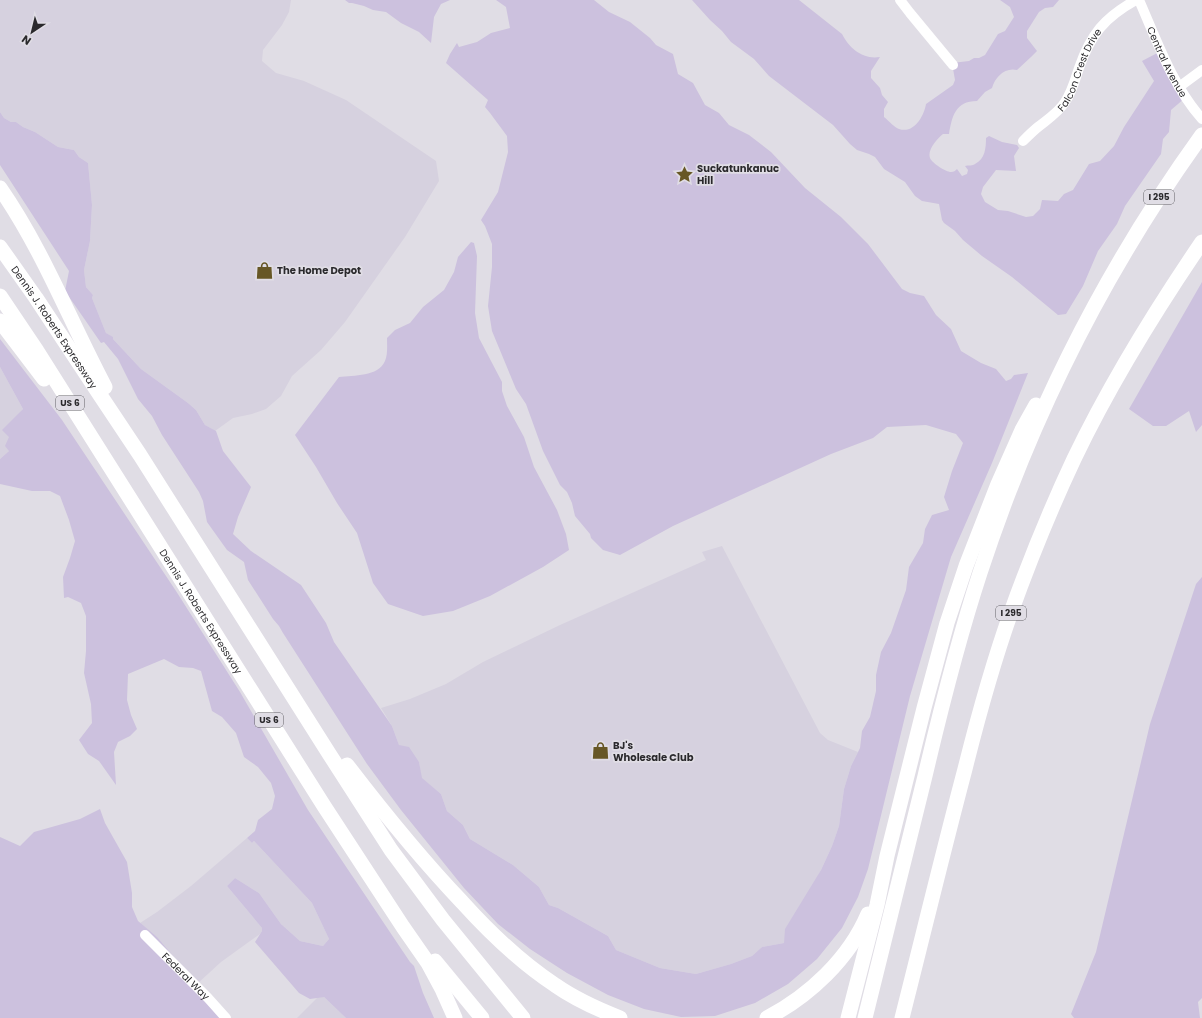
<svg xmlns="http://www.w3.org/2000/svg" width="1202" height="1018" font-family="Poppins,sans-serif">
<rect width="100%" height="100%" fill="#e0dde5"/>
<path fill="#d6d1df" d="M 0,0 L 291,0 L 289,12 L 282,25 L 263,50 L 262,61 L 276,73 L 304,81 L 346,100 L 436,161 L 439,181 L 405,237 L 345,322 L 321,350 L 292,376 L 281,396 L 266,409 L 252,414 L 233,418 L 215,431 L 205,425 L 196,410 L 188,403 L 141,369 L 113,339 L 112,337 L 106,333 L 92,298 L 93,295 L 86,287 L 84,270 L 90,241 L 92,205 L 88,163 L 79,157 L 74,150 L 58,147 L 35,132 L 23,127 L 16,122 L 11,122 L 4,118 L 0,112 Z
M 0,367 L 23,409 L 17,416 L 9,437 L 9,451 L 0,459 Z
M 722,546 L 820,733 L 828,740 L 858,752 L 851,766 L 844,789 L 839,826 L 832,846 L 821,870 L 784,943 L 762,947 L 752,956 L 731,964 L 696,974 L 660,968 L 616,950 L 608,936 L 558,908 L 549,905 L 539,887 L 513,865 L 470,839 L 463,825 L 447,811 L 441,794 L 421,778 L 419,762 L 399,745 L 392,726 L 381,708 L 410,699 L 446,684 L 483,662 L 560,625 L 706,560 L 702,552 Z
M 247,838 L 252,843 L 254,841 L 312,903 L 329,939 L 323,946 L 300,941 L 281,924 L 259,893 L 235,878 L 227,886 L 262,928 L 262,931 L 260,934 L 221,962 L 197,984 L 140,923 L 157,912 L 191,886 Z
M 318,997 L 324,997 L 346,1018 L 297,1018 Z"/>
<path fill="#ccc1de" d="M 345,0 L 450,0 L 441,4 L 434,17 L 431,43 L 419,32 L 401,23 L 386,12 L 373,10 L 364,6 L 352,3 L 349,3 Z
M 496,0 L 594,0 L 609,12 L 630,22 L 650,38 L 656,45 L 673,54 L 678,74 L 693,83 L 705,105 L 719,113 L 729,125 L 749,135 L 771,152 L 805,188 L 841,217 L 868,244 L 902,289 L 910,293 L 924,296 L 936,315 L 951,329 L 961,351 L 981,363 L 996,369 L 1006,381 L 1011,379 L 1014,375 L 1028,373 L 992,463 L 951,557 L 910,696 L 868,869 L 858,897 L 842,928 L 817,959 L 788,984 L 755,1003 L 715,1016 L 681,1017 L 644,1009 L 608,995 L 567,973 L 530,949 L 498,924 L 464,888 L 401,810 L 367,764 L 283,633 L 279,626 L 273,619 L 248,580 L 244,562 L 227,550 L 207,522 L 203,501 L 199,492 L 162,435 L 152,416 L 138,399 L 118,359 L 104,342 L 101,343 L 65,291 L 69,271 L 0,165 L 0,112 L 4,118 L 11,122 L 16,122 L 23,127 L 35,132 L 58,147 L 74,150 L 79,157 L 88,163 L 92,205 L 90,241 L 84,270 L 86,287 L 93,295 L 92,298 L 106,333 L 113,337 L 113,339 L 141,369 L 188,403 L 196,410 L 205,425 L 216,431 L 223,451 L 251,487 L 238,517 L 233,534 L 251,551 L 301,585 L 326,623 L 334,642 L 392,726 L 399,745 L 409,747 L 419,762 L 422,778 L 441,794 L 447,811 L 463,825 L 470,839 L 513,865 L 539,887 L 549,905 L 558,908 L 608,936 L 616,950 L 660,968 L 696,974 L 731,964 L 752,956 L 762,947 L 784,943 L 785,929 L 821,870 L 832,846 L 839,826 L 844,789 L 851,766 L 860,748 L 862,731 L 870,717 L 876,691 L 876,675 L 881,652 L 891,633 L 906,590 L 909,567 L 923,543 L 925,529 L 932,515 L 949,510 L 944,497 L 952,471 L 963,443 L 956,434 L 926,425 L 887,427 L 873,438 L 831,454 L 673,526 L 620,555 L 603,550 L 591,538 L 590,534 L 575,516 L 572,503 L 567,492 L 560,485 L 543,451 L 526,404 L 516,389 L 492,331 L 488,306 L 492,267 L 492,244 L 485,226 L 481,220 L 498,192 L 508,152 L 507,136 L 490,113 L 485,107 L 488,100 L 446,63 L 450,54 L 457,43 L 459,47 L 477,42 L 491,33 L 510,28 L 506,7 Z
M 692,0 L 799,0 L 842,34 C 849,48 863,60 880,57 L 871,71 L 871,78 L 880,88 L 882,95 L 888,102 L 884,109 L 884,117 C 889,121 895,128 899,129 C 914,134 924,116 926,104 L 953,85 L 955,80 L 952,63 L 969,61 L 974,58 L 979,58 L 985,55 L 998,34 L 1005,31 L 1014,17 L 1010,7 L 1000,0 L 1059,0 L 1053,7 L 1045,8 L 1039,12 L 1027,31 L 1027,38 L 1037,51 L 1031,57 L 1017,70 C 1005,67 995,77 992,88 L 985,92 L 977,101 C 955,101 952,117 949,134 L 943,134 C 937,139 927,150 930,158 C 932,163 946,172 951,172 C 954,172 955,171 957,169 L 962,176 L 967,174 L 968,170 L 965,166 C 968,165 973,166 975,164 C 985,159 986,148 986,138 L 989,136 L 1002,142 L 1017,145 L 1019,148 L 1014,156 L 1016,171 L 996,170 L 983,187 L 981,194 L 985,202 L 998,210 L 1008,211 L 1026,217 L 1033,216 L 1040,209 L 1042,200 L 1058,201 L 1064,194 L 1073,190 L 1089,164 L 1100,161 L 1114,146 L 1124,127 L 1154,81 L 1142,61 L 1163,50 L 1185,98 L 1171,110 L 1169,132 L 1163,139 L 1161,154 L 1125,206 L 1117,224 L 1098,251 L 1083,286 L 1066,314 L 1058,315 L 1012,277 L 982,256 L 963,240 L 955,231 L 944,223 L 942,220 L 939,204 L 922,201 L 915,196 L 905,182 L 884,169 L 875,157 L 869,154 L 857,150 L 850,144 L 833,125 L 769,76 L 754,59 L 731,42 L 722,31 L 710,20 Z
M 471,242 L 474,243 L 477,256 L 475,313 L 479,338 L 502,382 L 502,391 L 507,406 L 524,437 L 534,467 L 557,510 L 566,534 L 569,550 L 543,567 L 490,596 L 453,611 L 423,616 L 388,604 L 373,583 L 357,533 L 337,503 L 316,467 L 295,435 L 339,377 C 354,375 378,377 385,361 C 388,354 387,345 387,338 L 395,330 L 410,323 L 423,307 L 444,290 L 454,272 L 458,257 Z
M 1202,282 L 1202,425 L 1196,432 L 1189,411 L 1166,426 L 1153,426 L 1129,409 Z
M 0,339 L 62,420 L 176,591 L 240,692 L 308,810 L 410,962 L 414,966 L 423,993 L 434,1018 L 346,1018 L 324,997 L 310,999 L 299,993 L 255,942 L 262,931 L 262,928 L 227,886 L 235,878 L 259,893 L 281,924 L 300,941 L 323,946 L 329,939 L 312,903 L 254,841 L 252,843 L 247,838 L 255,831 L 258,820 L 272,809 L 275,796 L 271,783 L 258,767 L 244,757 L 236,733 L 222,717 L 212,711 L 201,671 L 193,668 L 179,667 L 164,659 L 128,674 L 127,700 L 131,715 L 137,729 L 130,736 L 118,742 L 114,752 L 116,785 L 99,761 L 88,754 L 79,740 L 92,723 L 91,704 L 84,673 L 86,651 L 86,616 L 81,603 L 68,597 L 64,598 L 63,577 L 70,558 L 75,541 L 69,520 L 60,496 L 50,491 L 32,491 L 0,484 L 0,459 L 9,451 L 5,446 L 9,437 L 2,430 L 23,409 L 0,367 Z
M 1202,577 L 1202,998 L 1198,1002 L 1200,1018 L 1074,1018 L 1071,1014 L 1096,952 L 1150,724 L 1196,584 Z
M 100,809 L 105,823 L 127,862 L 132,893 L 132,907 L 138,921 L 157,937 L 225,1018 L 0,1018 L 0,837 L 20,846 L 34,832 L 80,819 Z"/>
<g fill="none" stroke-linecap="round" stroke-linejoin="round">
<g stroke="#fff" stroke-width="10">
<path d="M 900,0 L 910,13 L 953,65"/>
<path id="s1" d="M 1139,0 C 1157,41 1172,85 1202,119"/>
<path d="M 1179,87 L 1202,70"/>
<path id="s2" d="M 1023,141 C 1028,136 1033,131 1038,127 C 1048,119 1059,112 1065,102 C 1072,92 1075,80 1079,68 C 1091,34 1104,18 1136,0"/>
<path id="s3" d="M 145,935 L 208,998 L 226,1018"/>
</g>
<g stroke="#fff" stroke-width="15">
<path d="M 0,188 C 43,250 70,321 105,387"/>
<path id="s4" d="M 0,247 L 36,298 L 100,395 L 140,455 L 328,752 L 391,850 L 443,920 L 523,1018"/>
<path id="s5" d="M 0,296 L 37,351 L 324,806 L 403,927 L 428,963 L 442,989 L 455,1018"/>
<path d="M 0,321 L 44,379"/>
<path d="M 347,765 C 383,812 421,859 462,902 C 490,933 520,962 555,985 C 575,999 597,1009 620,1018"/>
<path d="M 435,961 L 482,1018"/>
<path d="M 767,1018 C 809,996 849,959 868,914"/>
<path d="M 848,1018 L 877,905 L 887,856 L 924,708 L 947,623 L 966,566 L 998,484 L 1022,430 L 1036,405"/>
<path d="M 865,1018 C 885,937 905,857 925,776 C 941,708 958,640 980,573 C 1031,417 1106,268 1202,135"/>
<path d="M 902,1018 C 923,935 943,852 965,769 C 978,717 992,666 1010,615 C 1029,562 1050,510 1074,459 C 1110,384 1155,311 1202,242"/>
</g>
</g>
<defs>
<symbol id="sight-bare" viewBox="-9 -9 18 18"><path d="M0-6L1.8-2.2L6-1.7L2.9 1.2L3.7 5.4L0 3.3L-3.7 5.4L-2.9 1.2L-6-1.7L-1.8-2.2Z" fill="#675725" stroke="#e0dde5" stroke-width="2.5" paint-order="stroke"/></symbol>
<symbol id="shop-bare" viewBox="-9 -9 18 18"><path d="M-5-2.5h2.3a2.7 3.5 0 0 1 5.4 0H5L5.5 6h-11ZM-1.5-2.5h3a1.5 2.3 0 0 0-3 0Z" fill="#675725" stroke="#e0dde5" stroke-width="2.5" paint-order="stroke"/></symbol>
</defs>
<g fill-rule="evenodd">
<use href="#sight-bare" x="672" y="162" width="25" height="25"/>
<use href="#shop-bare" x="252" y="258" width="25" height="25"/>
<use href="#shop-bare" x="588" y="738" width="25" height="25"/>
</g>
<g text-anchor="middle" dominant-baseline="central" stroke-width="3.5" stroke-linejoin="round" paint-order="stroke">
<g fill="#e0dde5" stroke="#615f64" stroke-width="1">
<rect x="1144" y="190" width="30" height="14" rx="3"/>
<rect x="56" y="396" width="28" height="14" rx="3"/>
<rect x="996" y="606" width="30" height="14" rx="3"/>
<rect x="255" y="713" width="28" height="14" rx="3"/>
</g>
<g font-size="9" font-weight="bold" fill="#2a292c">
<text x="1159" y="197">I 295</text>
<text x="70" y="403">US 6</text>
<text x="1011" y="613">I 295</text>
<text x="269" y="720">US 6</text>
</g>
<g font-size="10" fill="#2a292c" stroke="#e0dde5">
<text stroke="none"><textPath href="#s1" startOffset="68">Central Avenue</textPath></text>
<text stroke="none"><textPath href="#s2" startOffset="93">Falcon Crest Drive</textPath></text>
<text stroke="none"><textPath href="#s4" startOffset="97">Dennis J. Roberts Expressway</textPath></text>
<text stroke="none"><textPath href="#s5" startOffset="374">Dennis J. Roberts Expressway</textPath></text>
<text stroke="none"><textPath href="#s3" startOffset="58">Federal Way</textPath></text>
</g>
<g font-size="10" font-weight="bold" fill="#2a292c" stroke="#e0dde5" text-anchor="start">
<text x="697" y="168">Suckatunkanuc<tspan x="697" dy="12">Hill</tspan></text>
<text x="277" y="270">The Home Depot</text>
<text x="613" y="745">BJ's<tspan x="613" dy="12">Wholesale Club</tspan></text>
</g>
</g>
<g transform="translate(32 32) rotate(215)" stroke="#e0dde5" stroke-width="3" paint-order="stroke">
<path d="M0-3L7 15L0 10L-7 15Z" fill="#2a292c"/>
<text y="-6" font-size="11" font-weight="bold" text-anchor="middle" fill="#2a292c">N</text>
</g>
</svg>
